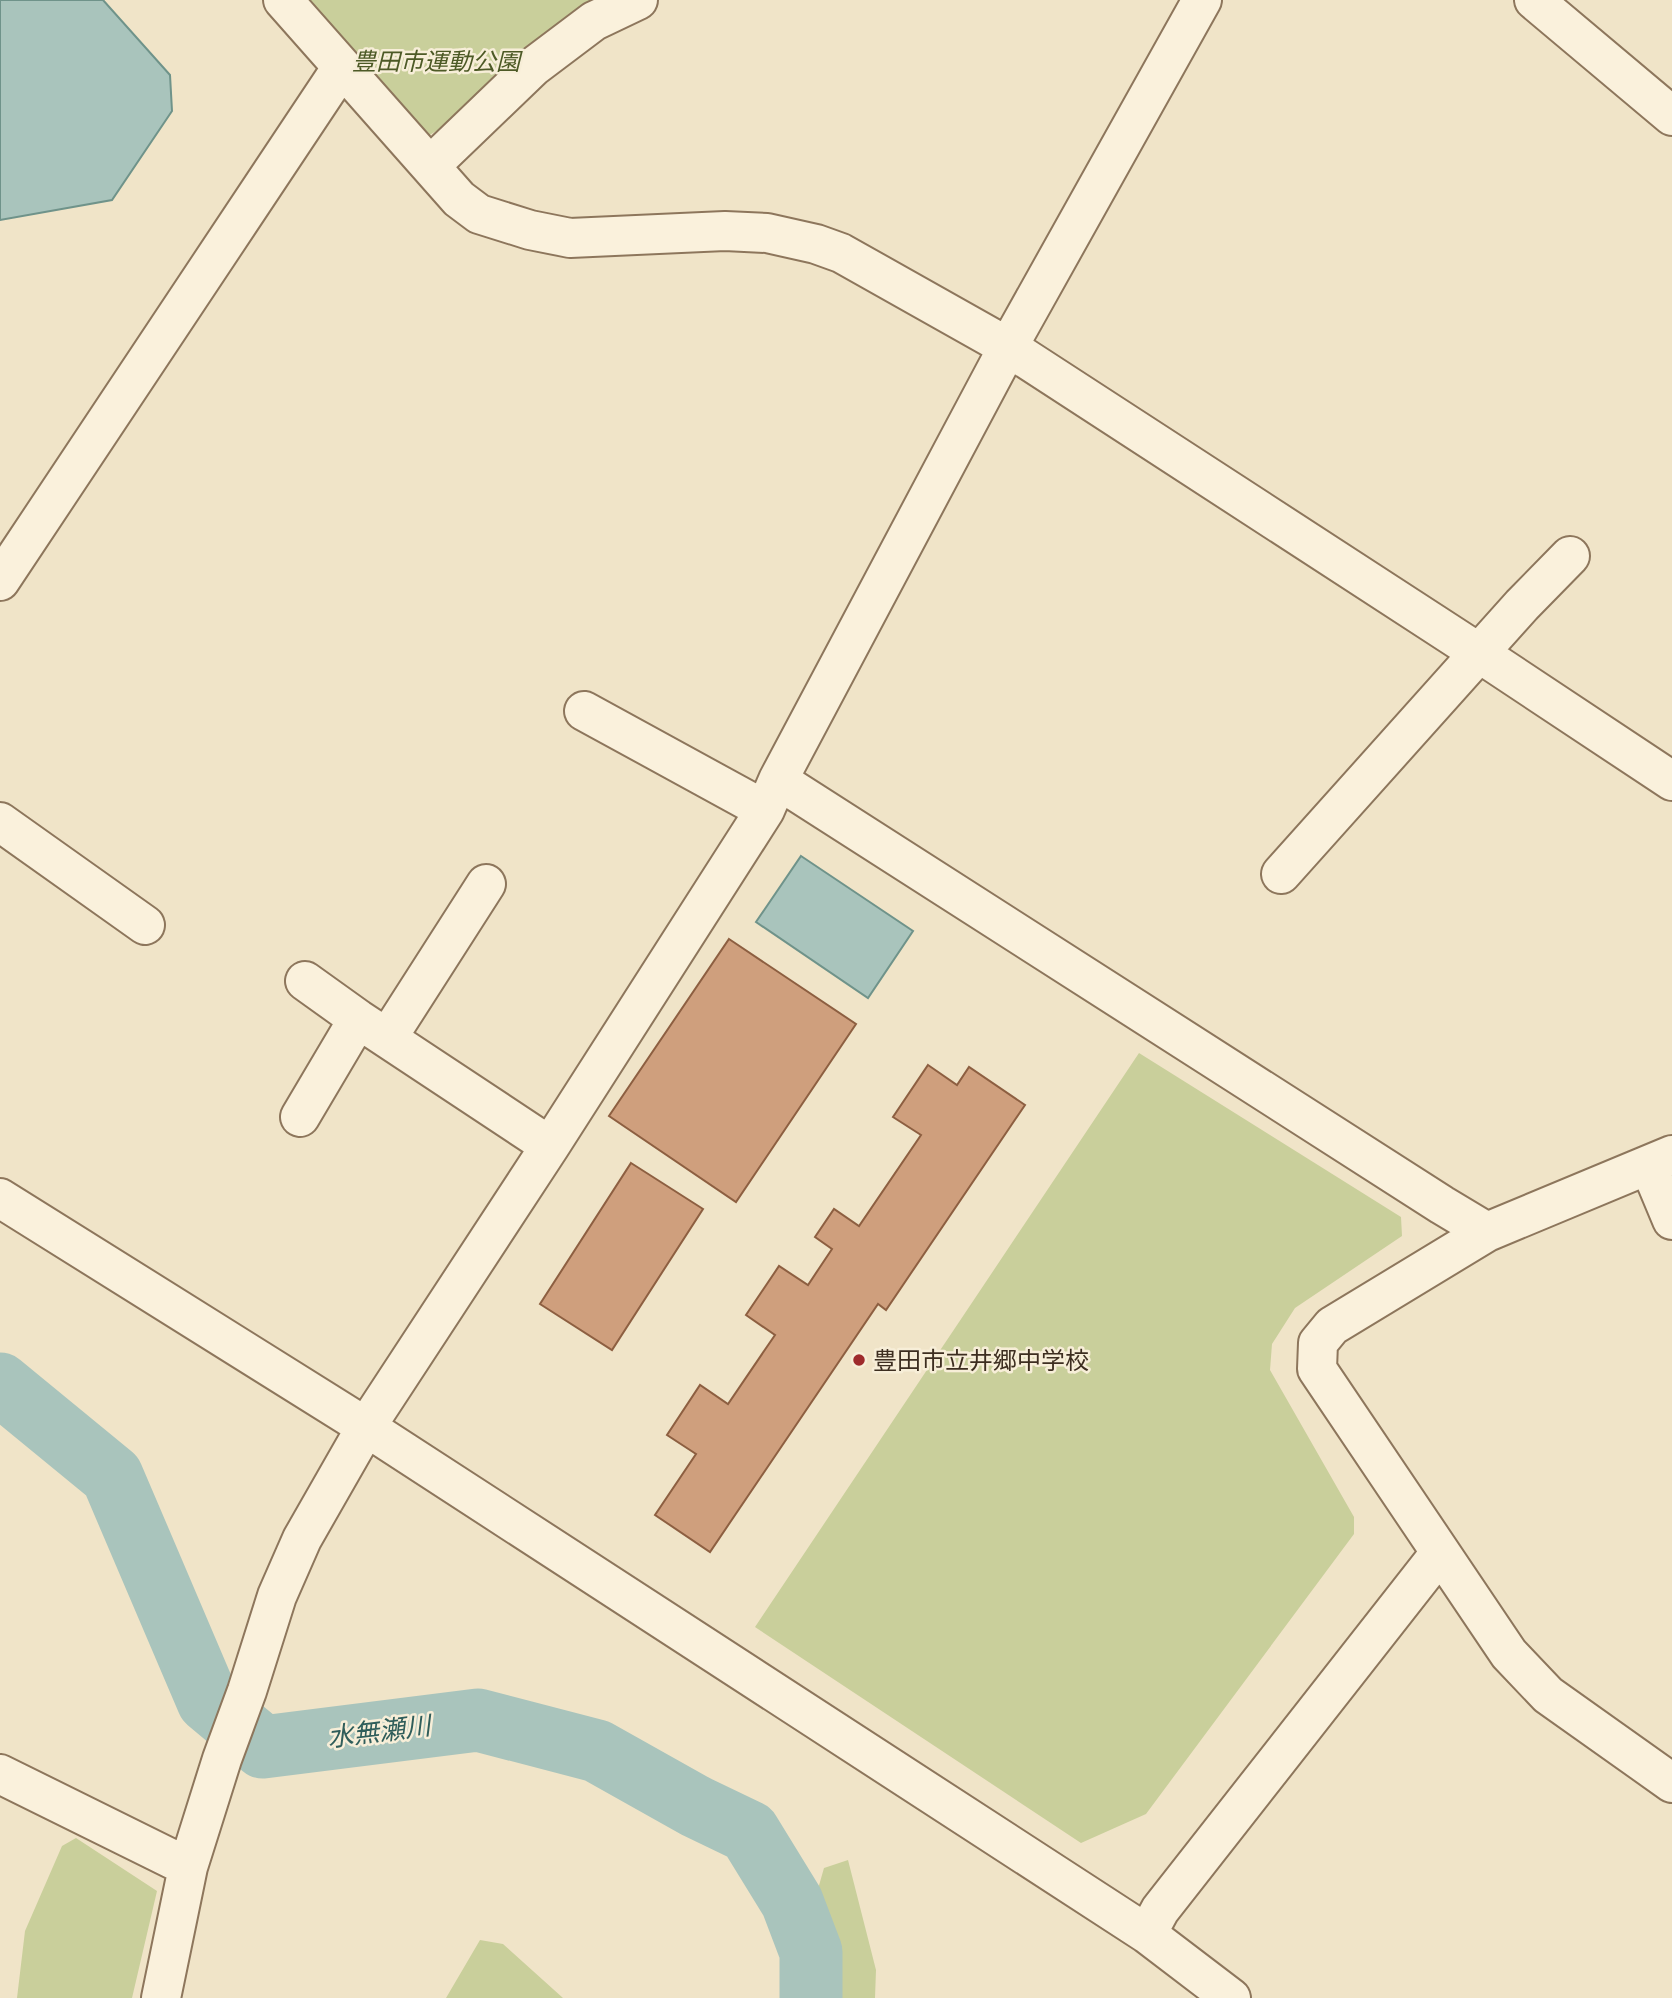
<svg xmlns="http://www.w3.org/2000/svg" width="1672" height="1998" font-family="'Crimson Pro','Noto Sans JP',serif">
<rect width="100%" height="100%" fill="#f0e4c8"/>
<path fill="#c9cf9b" d="M 304,0 L 657,0 L 620,20 L 423,139 Z
M 1139,1053 L 1401,1217 L 1402,1236 L 1295,1308 L 1272,1344 L 1270,1370 L 1354,1517 L 1354,1534 L 1146,1814 L 1081,1843 L 755,1627 Z
M 76,1838 L 157,1891 L 132,1998 L 17,1998 L 25,1931 L 62,1846 Z
M 848,1860 L 876,1970 L 875,1998 L 822,1998 L 814,1903 L 824,1868 Z
M 480,1940 L 503,1944 L 563,1998 L 446,1998 Z"/>
<path fill="#a9c4bc" stroke="#6f938a" stroke-width="2" d="M 0,0 L 103,0 L 170,75 L 172,111 L 112,200 L 0,220 Z
M 801,856 L 913,931 L 868,998 L 756,922 Z"/>
<g fill="none" stroke-linecap="round" stroke-linejoin="round">
<path stroke="#a9c4bc" stroke-width="63" d="M 0,1384 L 112,1476 L 208,1701 L 263,1747 L 478,1720 L 597,1751 L 695,1806 L 749,1832 L 792,1902 L 811,1952 L 811,1998"/>
</g>
<path fill="#cf9f7d" stroke="#8d5f41" stroke-width="2" d="M 729,939 L 856,1024 L 736,1202 L 609,1116 Z
M 928,1065 L 957,1085 L 969,1067 L 1025,1105 L 886,1310 L 878,1304 L 710,1552 L 655,1515 L 696,1454 L 667,1435 L 700,1385 L 728,1404 L 775,1335 L 746,1315 L 779,1266 L 808,1285 L 832,1249 L 815,1237 L 834,1209 L 859,1226 L 921,1135 L 893,1117 Z
M 631,1163 L 703,1209 L 612,1350 L 540,1304 Z"/>
<g fill="none" stroke-linecap="round" stroke-linejoin="round">
<defs>
<path id="minor" d="M 283,0 L 459,199 L 479,214 L 530,230 L 570,238 L 725,231 L 767,233 L 816,244 L 841,253 L 1008,347 L 1479,653 L 1672,781
M 1534,0 L 1672,116
M 430,166 L 533,67 L 594,21 L 638,0
M 0,581 L 342,67
M 584,711 L 765,810
M 778,780 L 1442,1205 L 1487,1232
M 0,822 L 145,925
M 1281,874 L 1522,605 L 1570,556
M 305,981 L 358,1019 L 550,1146
M 388,1037 L 486,884
M 300,1117 L 358,1019
M 1672,1155 L 1487,1232 L 1332,1326 L 1318,1343 L 1317,1369 L 1509,1654 L 1548,1695 L 1672,1783
M 1649,1165 L 1672,1220
M 0,1198 L 366,1427 L 1147,1934 L 1231,1998
M 0,1774 L 188,1867
M 1147,1934 L 1160,1910 L 1440,1553
M 161,1998 L 188,1867 L 222,1759 L 247,1691 L 277,1596 L 302,1539 L 366,1427 L 550,1146 L 765,810 L 778,780 L 1008,347 L 1202,0"/>
</defs>
<use href="#minor" stroke="#8d765c" stroke-width="42"/>
<use href="#minor" stroke="#faf1dc" stroke-width="38"/>
</g>
<circle fill="#9e2a2b" stroke="#f7eed8" stroke-width="2.5" cx="859" cy="1360" r="7"/>
<g text-anchor="middle" dominant-baseline="central" stroke-width="5" stroke-linejoin="round" paint-order="stroke">
<g font-size="24" font-style="italic" fill="#4d5a26" stroke="#f7eed8">
<text x="436" y="61">豊田市運動公園</text>
</g>
<g font-size="24" fill="#3d2e20" stroke="#f7eed8" text-anchor="start">
<text x="873" y="1360">豊田市立井郷中学校</text>
</g>
<g font-size="26" font-style="italic" fill="#2f5d5a" stroke="#f7eed8">
<text transform="translate(379 1732) rotate(-7)">水無瀬川</text>
</g>
</g>
</svg>
